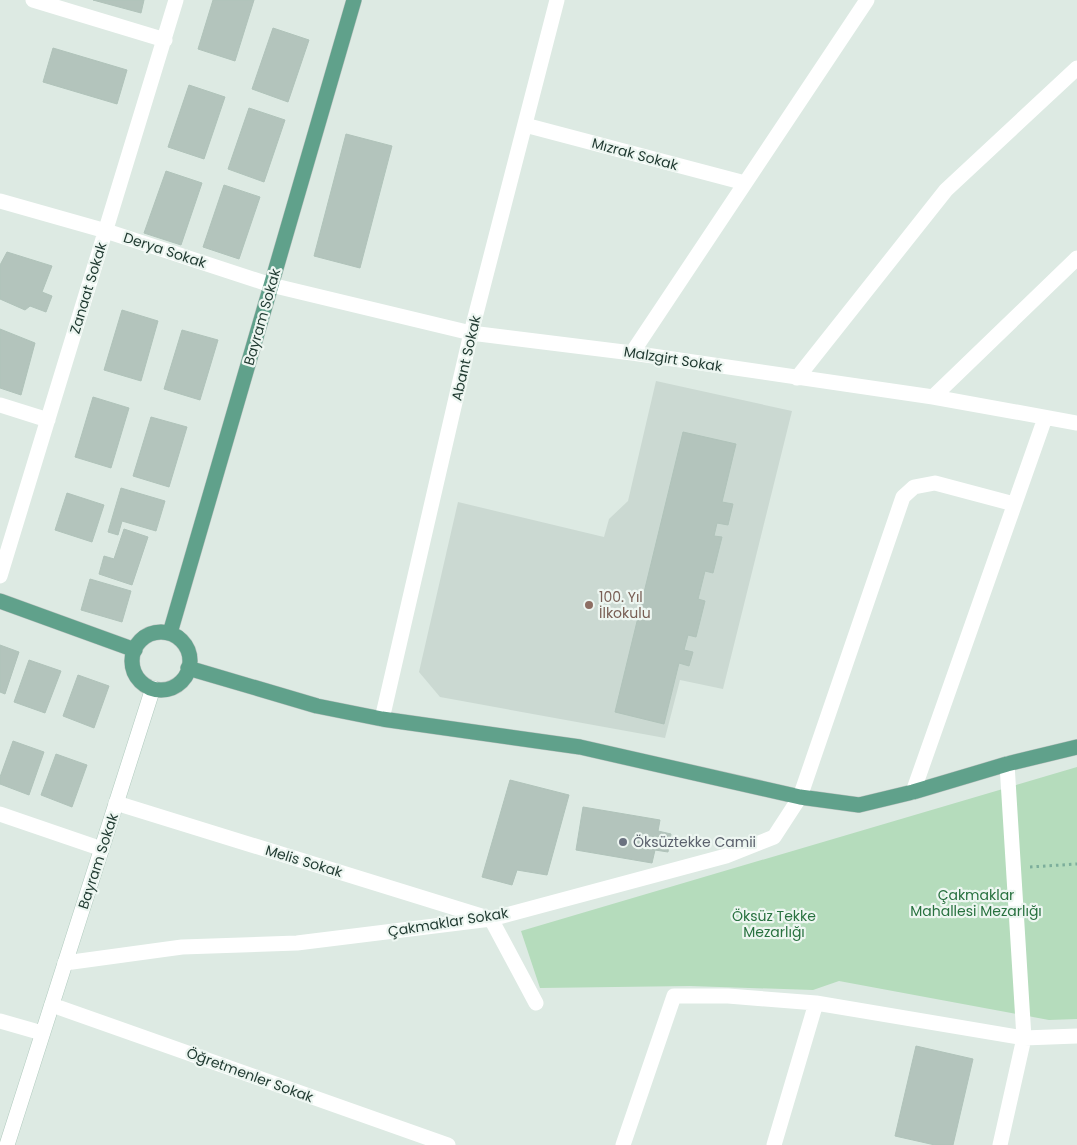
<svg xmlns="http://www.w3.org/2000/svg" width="1077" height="1145" font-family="Poppins,sans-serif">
<rect width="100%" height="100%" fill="#ddeae3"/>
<path fill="#cbd9d2" d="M 656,381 L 792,411 L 723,689 L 680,680 L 665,738 L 440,697 L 419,672 L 458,502 L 604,537 L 609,519 L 628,501 Z"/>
<path fill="#b5dcbc" d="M 1077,767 L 1077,1019 L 1049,1020 L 839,981 L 813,990 L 690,986 L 540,988 L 521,931 Z"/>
<path fill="#b3c4bc" stroke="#b0c3ba" d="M 93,0 L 144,0 L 141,13 Z
M 213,0 L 254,0 L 235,61 L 198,49 Z
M 273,28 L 309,40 L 288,102 L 252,89 Z
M 53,48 L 127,70 L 117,104 L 43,82 Z
M 189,85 L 225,97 L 204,159 L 168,147 Z
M 249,108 L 285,120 L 264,182 L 228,169 Z
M 346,134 L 392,146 L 360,268 L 314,256 Z
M 166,171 L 202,183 L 181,245 L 144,233 Z
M 224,185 L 260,197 L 239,259 L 203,247 Z
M 7,252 L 52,266 L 42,292 L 52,296 L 46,312 L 30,306 L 25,310 L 0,299 L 0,265 Z
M 122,310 L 158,321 L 141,381 L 104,370 Z
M 0,329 L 35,343 L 21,395 L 0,388 Z
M 182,330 L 218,340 L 200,400 L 164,389 Z
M 93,397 L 129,408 L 111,468 L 75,457 Z
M 151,417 L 187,427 L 169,487 L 133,476 Z
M 683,432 L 736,444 L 722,502 L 733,504 L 728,525 L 717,523 L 714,536 L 722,537 L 713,573 L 705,571 L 698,599 L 705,601 L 696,637 L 688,635 L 684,650 L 693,652 L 689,666 L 679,663 L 664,724 L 615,712 Z
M 121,488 L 165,501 L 156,531 L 122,521 L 118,535 L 108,532 Z
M 67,493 L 104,505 L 92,542 L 55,530 Z
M 124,529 L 148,537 L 132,585 L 99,574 L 104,556 L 114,559 Z
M 90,579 L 131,591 L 122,622 L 81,610 Z
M 0,645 L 19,652 L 5,694 L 0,692 Z
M 29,660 L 61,671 L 45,713 L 14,702 Z
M 78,675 L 109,686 L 94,728 L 63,716 Z
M 13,741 L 44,752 L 29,795 L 0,784 L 0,777 Z
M 56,754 L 87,765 L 72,807 L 41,795 Z
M 510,780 L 569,795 L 547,875 L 517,870 L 512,885 L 482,877 Z
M 583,807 L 660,820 L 658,831 L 671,834 L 668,852 L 655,850 L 652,863 L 576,850 Z
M 916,1046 L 973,1059 L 953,1145 L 935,1145 L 895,1136 Z"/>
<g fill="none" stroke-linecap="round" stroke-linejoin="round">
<defs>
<path id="secondary" d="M 7,1145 L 153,688"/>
<path id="primary" d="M 0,601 L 135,650
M132 661a29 29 0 1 1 58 0a29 29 0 1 1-58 0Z
M 170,633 L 354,0
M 188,668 L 317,706 L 382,719 L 580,747 L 800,797 L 859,805 L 913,792 L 1007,764 L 1077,747"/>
</defs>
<use href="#secondary" stroke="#b0cabe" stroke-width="16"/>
<use href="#primary" stroke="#bcc4c1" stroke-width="16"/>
<path stroke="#7cae9b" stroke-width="3" stroke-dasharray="2.5 4" stroke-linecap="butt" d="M 1030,867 L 1077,864"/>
<path stroke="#fff" stroke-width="15" d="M 33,0 L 165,40
M 525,125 L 745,183
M 0,201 L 106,231 L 271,285 L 471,333 L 632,353 L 933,397 L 1077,423
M 632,353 L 867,0
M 797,378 L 946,190 L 1077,68
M 933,397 L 1077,258
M 0,405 L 48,420
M 0,576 L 176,0
M 382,719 L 471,333 L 557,0
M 913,792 L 1045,418
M 116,803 L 491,919 L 536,1003
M 0,814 L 102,849
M 65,963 L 182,947 L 297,943 L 491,919 L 726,856 L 774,837 L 800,797 L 903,497 L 914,487 L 935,483 L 1014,504
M 816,1003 L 1024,1038 L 1077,1036
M 52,1005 L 448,1145
M 0,1021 L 42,1033
M 623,1145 L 674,996 L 728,996 L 816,1003 L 774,1145
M 1000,1145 L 1024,1038 L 1007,764"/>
<use href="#secondary" stroke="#fff" stroke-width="15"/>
<use href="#primary" stroke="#60a18b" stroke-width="15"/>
</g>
<circle fill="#8d6e63" stroke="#edf6f1" stroke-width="2" cx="589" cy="605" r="5"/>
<circle fill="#6b7280" stroke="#edf6f1" stroke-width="2" cx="623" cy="842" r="5"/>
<g text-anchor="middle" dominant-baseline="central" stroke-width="4.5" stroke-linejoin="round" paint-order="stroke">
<g font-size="14" fill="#1f3930" stroke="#edf6f1">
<text transform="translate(635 154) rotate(15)">Mızrak Sokak</text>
<text transform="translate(165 250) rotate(18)">Derya Sokak</text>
<text transform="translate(88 288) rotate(-73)">Zanaat Sokak</text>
<text transform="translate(262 317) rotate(-74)">Bayram Sokak</text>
<text transform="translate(466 358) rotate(-77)">Abant Sokak</text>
<text transform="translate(673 359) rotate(9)">Malzgirt Sokak</text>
<text transform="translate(98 861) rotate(-72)">Bayram Sokak</text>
<text transform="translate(304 861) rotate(17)">Melis Sokak</text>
<text transform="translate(448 922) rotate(-9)">Çakmaklar Sokak</text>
<text transform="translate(250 1075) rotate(20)">Öğretmenler Sokak</text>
</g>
<g font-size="14" fill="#785e54" stroke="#edf6f1" text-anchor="start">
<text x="599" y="597">100. Yıl<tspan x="599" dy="16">İlkokulu</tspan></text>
</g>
<g font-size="14" fill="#5b616d" stroke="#edf6f1" text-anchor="start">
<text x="633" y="842">Öksüztekke Camii</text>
</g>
<g font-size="14" fill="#28713f" stroke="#edf6f1">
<text x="976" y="895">Çakmaklar<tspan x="976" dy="16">Mahallesi Mezarlığı</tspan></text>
<text x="774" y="916">Öksüz Tekke<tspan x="774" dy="16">Mezarlığı</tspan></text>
</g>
</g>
</svg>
